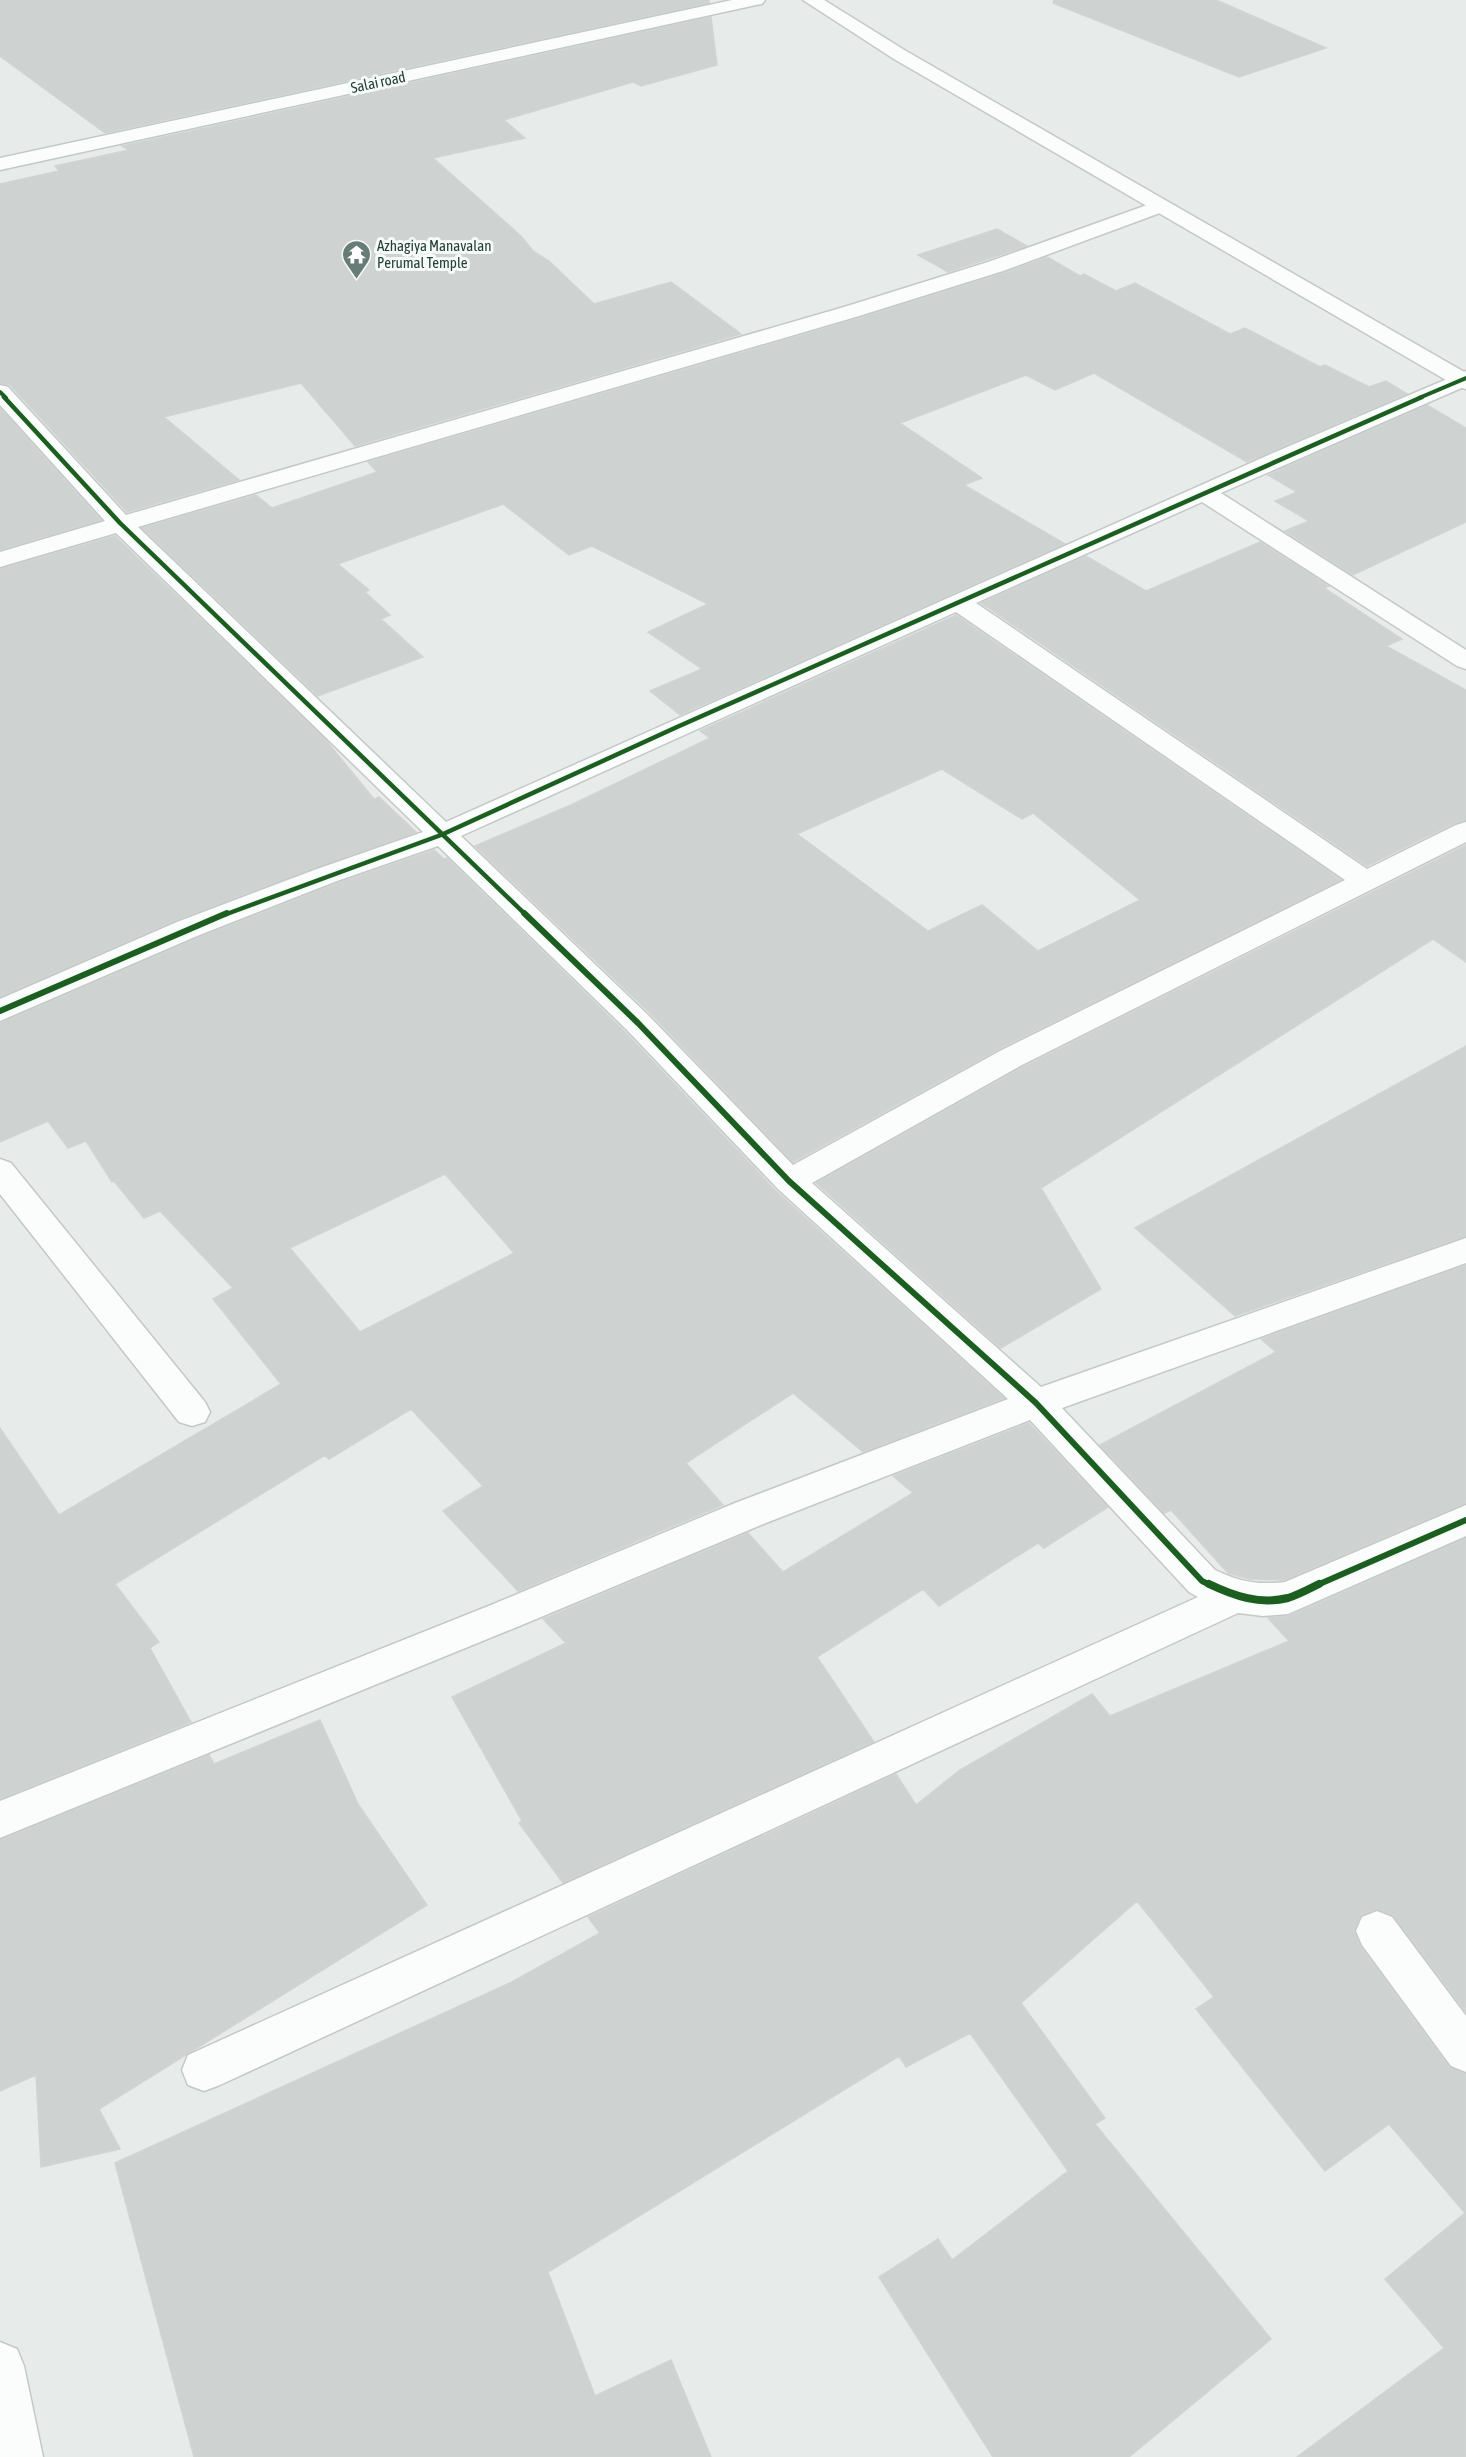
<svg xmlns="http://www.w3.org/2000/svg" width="1466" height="2457" font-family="'Asap Condensed',sans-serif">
<rect width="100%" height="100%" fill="#e7ecea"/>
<path fill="#ced3d1" stroke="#d0d5d3" stroke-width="1.5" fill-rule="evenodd" d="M 0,0 L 709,0 L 709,3 L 105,133 L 0,56 Z
M 1054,0 L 1216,0 L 1326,48 L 1239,77 L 1053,3 Z
M 711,17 L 717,65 L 641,86 L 633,82 L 504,120 L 525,138 L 433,158 L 522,237 L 533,251 L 549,261 L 594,304 L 671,282 L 741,334 L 355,446 L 301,383 L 164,417 L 239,480 L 127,512 L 10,385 L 0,383 L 0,184 L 59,171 L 55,166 L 129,150 L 122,146 Z
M 997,229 L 1027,246 L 948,272 L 918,255 Z
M 1047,257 L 1080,276 L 1084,274 L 1116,291 L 1135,283 L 1230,334 L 1245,328 L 1320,367 L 1325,365 L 1369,387 L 1386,381 L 1407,394 L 1247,462 L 1094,373 L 1055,390 L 1026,375 L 900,423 L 982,478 L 964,485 L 1065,544 L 680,715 L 650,691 L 702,669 L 648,632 L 708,604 L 592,546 L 569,555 L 503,504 L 338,564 L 369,590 L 365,592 L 390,615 L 381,619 L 423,657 L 318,696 L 142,528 L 256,495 L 272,508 L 377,472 L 368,462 L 860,318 L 1004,273 Z
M 1427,405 L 1466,428 L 1466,522 L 1353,575 L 1285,531 L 1309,521 L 1275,501 L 1297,492 L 1268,475 Z
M 0,408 L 101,520 L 0,550 Z
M 115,536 L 324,738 L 374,799 L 379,797 L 416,832 L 176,920 L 0,997 L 0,569 Z
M 1260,542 L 1329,586 L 1324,588 L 1402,639 L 1386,646 L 1466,690 L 1466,820 L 1455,823 L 1367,866 L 981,603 L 1086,556 L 1146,591 Z
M 956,615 L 1341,880 L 999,1049 L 793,1162 L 651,1014 L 475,846 L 571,805 L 710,738 L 700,731 ZM 942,769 L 1022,819 L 1033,813 L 1140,900 L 1038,951 L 982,905 L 928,931 L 797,834 Z
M 1466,845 L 1466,962 L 1433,939 L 1041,1188 L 1101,1289 L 1001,1348 L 816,1183 L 1023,1067 Z
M 434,850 L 444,859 L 447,858 L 625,1032 L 776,1191 L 1004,1398 L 863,1452 L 793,1393 L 686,1463 L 723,1505 L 518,1591 L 443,1511 L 483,1486 L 411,1409 L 329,1459 L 325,1455 L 115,1584 L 159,1642 L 150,1648 L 191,1722 L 0,1799 L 0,1428 L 59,1515 L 281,1384 L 213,1299 L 233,1288 L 160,1211 L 144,1218 L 114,1181 L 112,1182 L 86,1141 L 68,1148 L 48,1121 L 0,1142 L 0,1023 L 198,938 L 338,883 ZM 445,1174 L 514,1253 L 360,1332 L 290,1248 Z
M 1466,1046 L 1466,1236 L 1235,1316 L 1135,1228 Z
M 1466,1265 L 1466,1503 L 1284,1580 L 1249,1579 L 1228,1573 L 1171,1510 L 1164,1513 L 1100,1445 L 1276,1352 L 1261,1339 Z
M 1029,1423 L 1108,1507 L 1044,1548 L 1038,1543 L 939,1606 L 923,1589 L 817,1657 L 874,1742 L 563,1883 L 519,1823 L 522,1821 L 452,1697 L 566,1643 L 543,1619 L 748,1533 L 783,1572 L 913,1493 L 893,1476 Z
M 1466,1538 L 1466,2012 L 1393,1915 L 1376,1909 L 1361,1915 L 1354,1930 L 1360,1946 L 1449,2067 L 1466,2074 L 1466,2457 L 1297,2457 L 1444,2348 L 1385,2279 L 1465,2213 L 1389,2124 L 1325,2171 L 1196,2009 L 1214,1997 L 1137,1901 L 1021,2003 L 1105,2118 L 1095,2124 L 1271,2339 L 1129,2457 L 993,2457 L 879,2277 L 938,2239 L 952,2260 L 1068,2171 L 970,2033 L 906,2067 L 899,2056 L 548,2272 L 595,2396 L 671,2360 L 711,2457 L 194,2457 L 115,2163 L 512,1982 L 600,1933 L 588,1917 L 896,1774 L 916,1805 L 960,1770 L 1092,1694 L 1110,1716 L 1289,1641 L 1268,1618 L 1289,1616 Z
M 320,1720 L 358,1804 L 427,1905 L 99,2109 L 120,2149 L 41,2167 L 36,2075 L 0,2091 L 0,1840 L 209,1755 L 214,1764 Z"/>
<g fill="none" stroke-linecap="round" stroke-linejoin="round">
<defs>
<path id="minor" d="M 1161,200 L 1168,202 L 1171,206 L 1168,210 L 1003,271 L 859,316 L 138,527 L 446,822 L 1273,453 L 1466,371 L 1466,386 L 1221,493 L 1466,650 L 1466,669 L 1457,666 L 1202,502 L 976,603 L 1367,869 L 1456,825 L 1466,822 L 1466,842 L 1022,1065 L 812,1183 L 1041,1387 L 1466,1238 L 1466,1263 L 1062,1408 L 1215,1570 C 1241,1582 1256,1585 1285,1582 L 1466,1505 L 1466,1536 L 1288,1614 L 1263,1616 L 1238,1613 L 220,2085 L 204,2091 L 188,2085 L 182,2070 L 188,2055 L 1198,1597 L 1189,1592 L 1030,1420 L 761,1525 L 517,1627 L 0,1838 L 0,1801 L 491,1605 L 735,1503 L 1008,1399 L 778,1189 L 627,1030 L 438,846 L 337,881 L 197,936 L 0,1021 L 0,999 L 177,922 L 317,869 L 423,832 L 116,533 L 0,567 L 0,552 L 105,521 L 0,405 L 0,385 L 8,387 L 126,515 L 844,307 L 988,262 ZM 956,612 L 1345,880 L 1000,1051 L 793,1165 L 649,1016 L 461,836 Z
M 0,1159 L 11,1163 L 205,1402 L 210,1412 L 205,1422 L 192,1426 L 179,1422 L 0,1194 Z
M 1377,1911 L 1392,1917 L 1466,2016 L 1466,2072 L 1451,2066 L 1362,1945 L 1356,1931 L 1362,1917 Z
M 0,2342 L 17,2349 L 24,2366 L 43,2457 L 0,2457 Z"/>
<path id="tertiary" d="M 803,0 L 824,0 L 906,51 L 1466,373 L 1466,389 L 1458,387 L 894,59 Z"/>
<path id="secondary" d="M 732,0 L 765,0 L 762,4 L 756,5 L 0,170 L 0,158 Z"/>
</defs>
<use href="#minor" stroke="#c4c9c7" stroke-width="3"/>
<use href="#tertiary" stroke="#c4c9c7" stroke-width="3"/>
<use href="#secondary" stroke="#c2cac7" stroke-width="3"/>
<use href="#minor" fill="#fbfcfc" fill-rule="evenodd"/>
<use href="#tertiary" fill="#fbfcfc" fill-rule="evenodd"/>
<use href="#secondary" fill="#fbfcfc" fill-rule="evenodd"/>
<defs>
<path id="cycleway-far3" d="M 0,392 L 6,398
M 1419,398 L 1466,378"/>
<path id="cycleway-far2" d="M 4,397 L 120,523 L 526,915
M 224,915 L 441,835 L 677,727 L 1422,397"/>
<path id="cycleway-far1" d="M 524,913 L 638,1023 L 789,1181 L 1036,1403 L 1202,1581 L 1212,1586
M 0,1011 L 227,913
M 1315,1586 L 1466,1520"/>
<path id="cycleway" d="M 1209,1584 C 1234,1596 1260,1605 1288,1598 C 1298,1595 1309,1589 1319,1584"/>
</defs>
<use href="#cycleway-far3" stroke="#f6faf8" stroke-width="6"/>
<use href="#cycleway-far2" stroke="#f6faf8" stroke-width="8"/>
<use href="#cycleway-far1" stroke="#f6faf8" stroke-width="10"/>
<use href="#cycleway" stroke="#f6faf8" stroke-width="11"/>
<use href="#cycleway-far3" stroke="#1b5e20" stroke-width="4"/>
<use href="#cycleway-far2" stroke="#1b5e20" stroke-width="4.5"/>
<use href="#cycleway-far1" stroke="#1b5e20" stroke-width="6"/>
<use href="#cycleway" stroke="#1b5e20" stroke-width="8"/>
</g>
<defs>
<symbol id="temple-pin" viewBox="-11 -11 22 30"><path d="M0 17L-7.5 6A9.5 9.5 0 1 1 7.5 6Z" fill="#687c77" stroke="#f6faf8"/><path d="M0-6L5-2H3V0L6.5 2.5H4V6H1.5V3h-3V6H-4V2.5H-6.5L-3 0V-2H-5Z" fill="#fff"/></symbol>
</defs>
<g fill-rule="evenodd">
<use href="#temple-pin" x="340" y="238" width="33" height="45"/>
</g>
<g text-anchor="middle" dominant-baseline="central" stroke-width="6" stroke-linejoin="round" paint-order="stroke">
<g font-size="15" fill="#244039" stroke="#f6faf8">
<text transform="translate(378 82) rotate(-12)">Salai road</text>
</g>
<g font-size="15" fill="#244039" stroke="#f6faf8" text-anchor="start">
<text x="377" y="245">Azhagiya Manavalan<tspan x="377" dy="17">Perumal Temple</tspan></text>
</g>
</g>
</svg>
